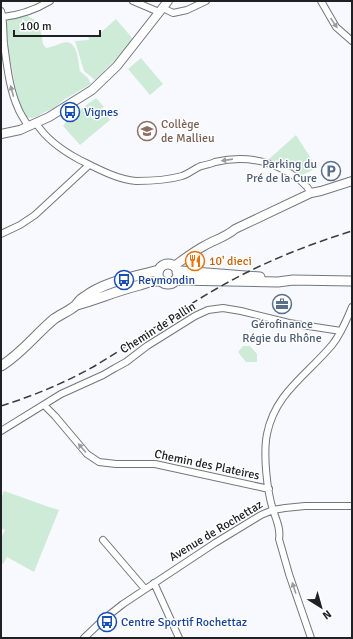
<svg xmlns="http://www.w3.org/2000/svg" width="353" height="639" font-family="Signika,sans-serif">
<rect width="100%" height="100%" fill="#f8f9fe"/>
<path fill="#cdebd6" d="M 26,15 L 35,20 L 41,32 L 43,44 L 46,48 C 53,47 56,45 62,43 C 78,38 78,61 80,71 L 88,78 L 91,84 L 65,99 L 54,108 L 43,113 L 38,116 L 32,118 L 26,117 L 23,112 L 20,104 L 15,86 L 8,46 L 6,19 Z
M 116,19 L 133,39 L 117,58 L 95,80 L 84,71 L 75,41 L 89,40 L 88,37 L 98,35 Z
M 141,58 L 163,84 L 150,95 L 128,69 Z
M 96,98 L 104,107 L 101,109 L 110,120 L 80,145 L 63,126 L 70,117 Z
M 296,135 L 317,168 L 300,176 L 285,165 L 269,159 Z
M 243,346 L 250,346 L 257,354 L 257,362 L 246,362 L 238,352 Z
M 4,491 L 49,507 L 59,510 L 34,572 L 7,557 L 3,564 L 1,563 L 1,538 L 5,530 L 1,528 L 1,499 Z"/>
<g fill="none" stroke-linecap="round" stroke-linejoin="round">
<defs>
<path id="street" d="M 133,1 L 159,12
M 321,1 L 336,27 L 352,41
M 163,8 L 173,13 L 187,10 L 206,1
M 1,11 C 4,18 3,35 4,44 C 7,65 9,88 18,108 C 20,114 25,120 28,126
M 3,17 C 21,15 35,10 50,1
M 36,123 C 46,139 63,151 80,160 C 96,168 118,180 136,181 C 151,181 168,180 182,176 C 188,174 194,169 201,166 C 205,165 211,164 215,162 C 240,156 264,159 286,171 C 295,176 306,183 311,193
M 1,234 L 20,225 L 35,215 L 89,165
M 44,405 L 55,416 L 87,454 L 99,462 L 116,464 L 155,464 L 269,489
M 1,431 L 61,394 L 103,375 L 115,368 L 126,362 L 147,346 L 195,316 L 208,310 L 223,308 L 241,311 L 289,323 L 341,331
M 103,540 L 145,589
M 154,583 L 179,638
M 84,638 L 104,619 L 123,604 L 215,543 L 261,515 L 273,510 L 285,508 L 305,506 L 352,506
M 311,638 L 289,574 L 279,539 C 281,529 276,519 273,510 C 267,491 263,454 267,434 C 275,393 307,375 332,345 C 341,334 347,319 352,307"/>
<path id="secondary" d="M 1,134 L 20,130 L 49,117 L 92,90 L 117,66 L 168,1
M 174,266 C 184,259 193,252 204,246 C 214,240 226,237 235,229 L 311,193 L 321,191 L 352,181"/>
<path id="primary" d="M158 274a10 10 0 1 1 20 0a10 10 0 1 1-20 0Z
M 177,272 L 181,271 L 260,277
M 175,280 L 278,282 L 293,280 L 351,281
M 77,305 C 98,299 119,290 140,285 C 147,283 154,280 162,281
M 1,366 C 21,354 36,334 54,319 C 61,314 69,311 75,306 C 78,303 80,299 84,297 C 105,281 134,277 159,270"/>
</defs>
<use href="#street" stroke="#73767f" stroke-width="8"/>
<use href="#secondary" stroke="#73767f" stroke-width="10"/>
<use href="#primary" stroke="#73767f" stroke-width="11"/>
<use href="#street" stroke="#fff" stroke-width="6"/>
<use href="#secondary" stroke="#fff" stroke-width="8"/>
<use href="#primary" stroke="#fff" stroke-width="9"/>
<path stroke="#3b3c40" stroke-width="1.5" stroke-dasharray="8 4" stroke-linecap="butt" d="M 1,406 C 33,396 64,383 93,367 C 135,342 174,313 216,289 C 259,264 304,246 352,231"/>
</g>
<defs><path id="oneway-solid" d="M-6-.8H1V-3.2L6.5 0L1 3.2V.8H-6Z"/></defs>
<g fill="#9b9b9d">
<use href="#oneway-solid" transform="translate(334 23) rotate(56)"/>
<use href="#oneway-solid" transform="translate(12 91) rotate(-105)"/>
<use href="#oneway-solid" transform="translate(227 160) rotate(172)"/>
<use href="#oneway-solid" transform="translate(82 448) rotate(-131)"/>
<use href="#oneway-solid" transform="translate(294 588) rotate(-109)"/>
</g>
<defs>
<symbol id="bus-ring" viewBox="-11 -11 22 22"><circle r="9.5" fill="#fff" stroke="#1a4fb4" stroke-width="1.5"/><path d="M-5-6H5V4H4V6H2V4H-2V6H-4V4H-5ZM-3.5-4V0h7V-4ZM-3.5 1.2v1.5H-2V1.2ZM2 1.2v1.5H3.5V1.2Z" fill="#1a4fb4"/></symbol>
<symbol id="school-ring" viewBox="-11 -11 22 22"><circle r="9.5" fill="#fff" stroke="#8d6e63" stroke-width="1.5"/><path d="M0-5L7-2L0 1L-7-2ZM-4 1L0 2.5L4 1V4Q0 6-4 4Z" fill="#8d6e63"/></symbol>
<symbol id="parking-ring" viewBox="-11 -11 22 22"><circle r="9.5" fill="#fff" stroke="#5c6f8a" stroke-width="1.5"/><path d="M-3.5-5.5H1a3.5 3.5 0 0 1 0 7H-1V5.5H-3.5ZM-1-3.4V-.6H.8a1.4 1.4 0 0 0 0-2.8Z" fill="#5c6f8a"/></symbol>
<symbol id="restaurant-ring" viewBox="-11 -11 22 22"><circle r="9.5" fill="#fff" stroke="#e8710a" stroke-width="1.5"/><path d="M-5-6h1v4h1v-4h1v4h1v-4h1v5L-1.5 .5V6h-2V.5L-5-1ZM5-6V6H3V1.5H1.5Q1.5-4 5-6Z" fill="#e8710a"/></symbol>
<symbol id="office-ring" viewBox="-11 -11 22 22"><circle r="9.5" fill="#fff" stroke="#5c6f8a" stroke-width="1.5"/><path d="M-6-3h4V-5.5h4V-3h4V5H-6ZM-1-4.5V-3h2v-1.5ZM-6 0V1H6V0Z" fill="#5c6f8a"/></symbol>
</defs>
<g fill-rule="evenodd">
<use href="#bus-ring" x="59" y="101" width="22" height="22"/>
<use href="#school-ring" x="136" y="120" width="22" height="22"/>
<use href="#parking-ring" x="320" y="160" width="22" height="22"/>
<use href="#restaurant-ring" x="184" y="250" width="22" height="22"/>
<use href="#bus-ring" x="113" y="269" width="22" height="22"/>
<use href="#office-ring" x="271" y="293" width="22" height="22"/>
<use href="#bus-ring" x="96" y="611" width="22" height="22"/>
</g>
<g text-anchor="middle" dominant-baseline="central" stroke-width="3" stroke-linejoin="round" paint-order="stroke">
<g font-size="12" fill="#164399" stroke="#fff" text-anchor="start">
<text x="84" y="112">Vignes</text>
<text x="138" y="280">Reymondin</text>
<text x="121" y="622">Centre Sportif Rochettaz</text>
</g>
<g font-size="12" fill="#785e54" stroke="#fff" text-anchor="start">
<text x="161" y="124">Collège<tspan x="161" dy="14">de Mallieu</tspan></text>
</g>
<g font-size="12" fill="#4e5e75" stroke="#fff" text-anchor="end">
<text x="317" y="164">Parking du<tspan x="317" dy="14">Pré de la Cure</tspan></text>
<text x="282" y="324" text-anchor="middle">Gérofinance<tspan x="282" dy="14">Régie du Rhône</tspan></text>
</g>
<g font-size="12" fill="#c56008" stroke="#fff" text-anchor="start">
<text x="209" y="261">10' dieci</text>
</g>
<g font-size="12" fill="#202125" stroke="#fff">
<text transform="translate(158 328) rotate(-32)">Chemin de Pallin</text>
<text transform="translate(207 465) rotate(12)">Chemin des Plateires</text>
<text transform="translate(216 531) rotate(-31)">Avenue de Rochettaz</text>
</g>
</g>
<rect width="353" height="639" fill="none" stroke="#202125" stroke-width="4"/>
<g transform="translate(321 607) rotate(143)" stroke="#ffffff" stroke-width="3" paint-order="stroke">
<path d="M0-3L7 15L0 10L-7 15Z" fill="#202125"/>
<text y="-6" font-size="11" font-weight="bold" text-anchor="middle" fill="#202125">N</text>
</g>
<path d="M14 30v6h86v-6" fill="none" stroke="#202125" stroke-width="2"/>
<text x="20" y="30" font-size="12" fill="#202125" stroke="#ffffff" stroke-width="3" paint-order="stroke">100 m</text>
</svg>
